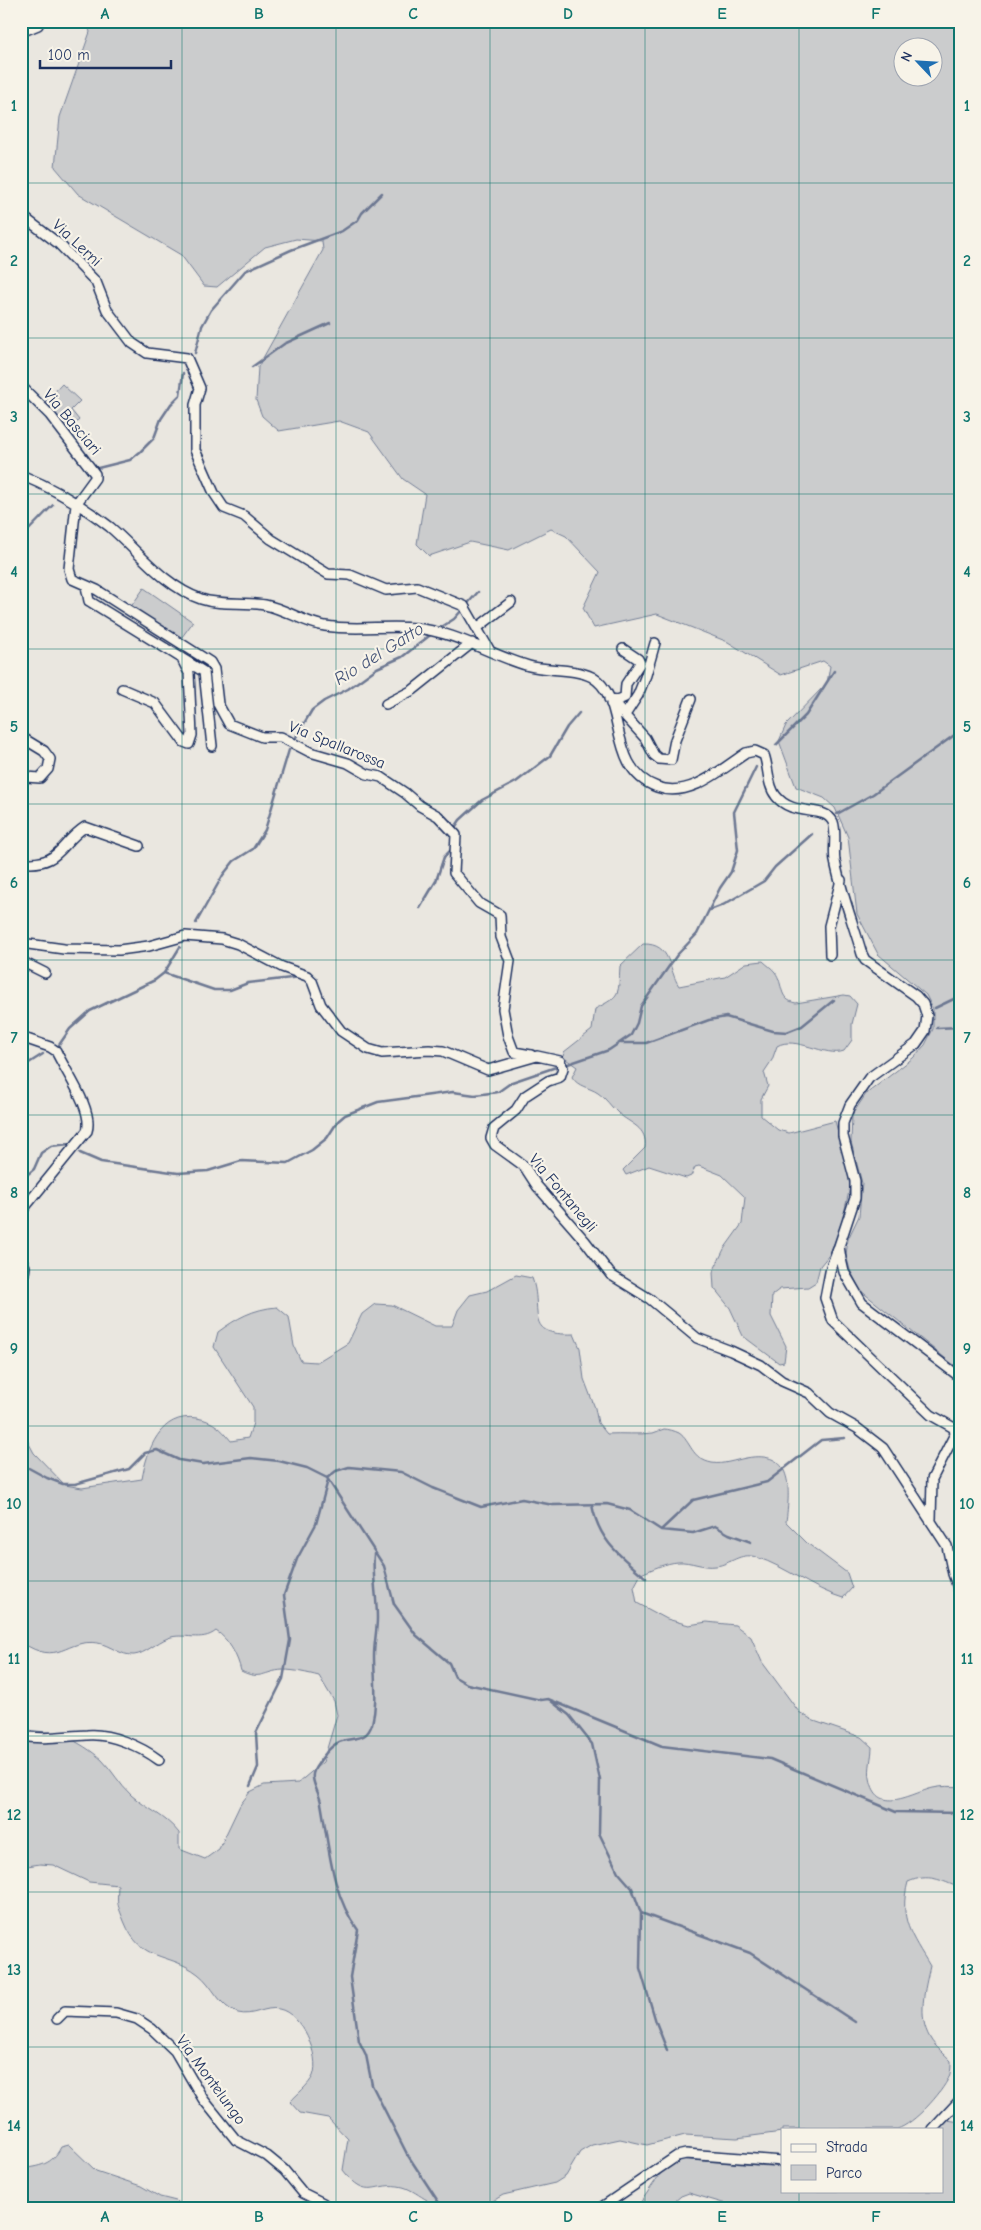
<svg xmlns="http://www.w3.org/2000/svg" width="981" height="2230" font-family="'Comic Neue',sans-serif">
<rect width="100%" height="100%" fill="#eae7e0"/>
<filter id="ink" filterUnits="userSpaceOnUse"><feTurbulence type="fractalNoise" baseFrequency=".02" numOctaves="2"/><feDisplacementMap in="SourceGraphic" scale="10" xChannelSelector="R" yChannelSelector="G"/><feConvolveMatrix kernelMatrix="1 2 1 2 8 2 1 2 1" color-interpolation-filters="sRGB"/></filter>
<g filter="url(#ink)">
<path fill="#cbcccd" stroke="#737e96" fill-rule="evenodd" d="M 86,21 L 960,21 L 960,1370 L 861,1291 L 850,1270 L 846,1255 L 848,1239 L 859,1216 L 862,1183 L 851,1142 L 852,1115 L 866,1094 L 913,1058 L 925,1045 L 933,1029 L 933,1009 L 926,995 L 878,954 L 857,914 L 848,837 L 835,808 L 824,798 L 796,787 L 779,741 L 786,725 L 827,683 L 830,666 L 823,661 L 781,675 L 728,642 L 657,614 L 594,628 L 583,608 L 600,572 L 566,536 L 551,529 L 509,550 L 470,542 L 429,556 L 417,544 L 425,494 L 403,479 L 369,432 L 339,421 L 279,431 L 262,416 L 256,400 L 258,367 L 323,250 L 322,241 L 296,239 L 265,247 L 217,287 L 204,286 L 181,255 L 78,194 L 55,167 L 60,117 L 90,32 ZM 904,48 L 934,48 L 934,78 L 904,78 Z
M 62,384 L 80,401 L 71,410 L 79,420 L 69,431 L 43,404 Z
M 144,588 L 193,622 L 179,641 L 130,608 Z
M 643,944 C 672,943 668,970 679,986 L 725,977 L 746,963 L 763,961 C 767,965 772,968 775,972 C 784,984 778,1000 796,1003 L 844,995 L 850,996 L 857,1004 L 852,1024 L 852,1040 L 844,1051 C 826,1058 795,1035 777,1046 L 772,1060 L 764,1072 L 768,1086 L 761,1099 L 761,1116 L 778,1130 L 789,1133 L 835,1121 L 847,1166 L 850,1187 L 840,1230 L 829,1255 L 820,1266 L 816,1282 L 808,1287 L 780,1289 L 772,1295 L 771,1316 L 786,1346 L 784,1362 L 779,1363 L 743,1336 L 730,1308 L 714,1288 L 713,1272 L 724,1249 L 742,1224 L 745,1197 L 722,1175 L 699,1166 L 695,1167 L 691,1176 L 686,1178 L 649,1166 L 626,1175 L 623,1170 L 645,1148 C 648,1127 630,1124 618,1113 C 611,1107 606,1098 598,1093 C 589,1087 578,1087 572,1077 L 577,1067 L 563,1057 L 564,1052 L 592,1030 L 595,1009 C 622,995 618,995 620,966 Z
M 516,1275 L 532,1278 C 544,1311 522,1336 574,1334 L 580,1348 L 584,1379 L 595,1408 L 598,1423 L 607,1434 C 622,1433 639,1435 653,1433 C 657,1432 660,1430 664,1429 C 668,1429 675,1431 679,1433 C 691,1441 691,1459 712,1463 C 723,1465 735,1460 746,1458 C 794,1449 790,1489 786,1522 L 807,1543 L 847,1573 L 852,1588 L 843,1598 C 812,1589 787,1567 756,1557 C 740,1552 731,1564 716,1566 C 703,1568 691,1561 678,1562 C 665,1563 653,1569 641,1574 L 634,1587 L 637,1603 L 667,1619 L 689,1625 L 707,1622 L 735,1625 L 751,1637 L 762,1662 L 799,1712 L 814,1721 L 861,1737 L 872,1747 C 872,1757 868,1769 870,1778 C 877,1817 911,1793 933,1788 C 942,1786 951,1786 960,1787 L 960,1888 C 940,1880 929,1873 908,1882 C 898,1919 912,1936 930,1966 C 925,1989 917,2016 930,2038 C 935,2047 945,2054 951,2061 C 951,2066 951,2072 949,2077 C 942,2093 914,2124 897,2129 L 782,2129 L 782,2132 L 737,2138 L 685,2135 L 647,2145 L 620,2139 L 592,2145 L 580,2152 L 566,2176 L 555,2183 L 503,2195 L 491,2202 L 487,2209 L 430,2209 L 427,2200 C 420,2196 411,2189 403,2187 C 375,2180 368,2203 343,2170 L 348,2139 L 328,2118 L 300,2113 L 290,2102 C 297,2094 309,2085 313,2076 C 321,2056 301,2013 279,2009 C 265,2006 253,2017 238,2013 C 219,2007 213,1985 198,1974 C 168,1951 141,1964 124,1921 C 117,1903 117,1906 118,1885 L 89,1882 L 53,1865 L 40,1864 L 21,1867 L 21,1728 C 35,1733 53,1730 66,1737 C 78,1742 92,1751 102,1760 C 112,1770 120,1785 131,1795 C 147,1809 166,1816 179,1833 L 179,1849 L 205,1859 L 219,1849 L 240,1805 L 250,1792 L 264,1785 L 298,1783 L 323,1762 L 337,1715 L 334,1701 L 319,1676 C 307,1673 295,1670 283,1670 C 264,1671 261,1681 241,1671 C 238,1657 229,1639 216,1631 C 201,1643 184,1632 168,1638 C 157,1642 145,1654 134,1655 C 121,1656 110,1645 98,1643 C 65,1638 60,1668 21,1642 L 21,1411 L 27,1440 L 34,1453 L 65,1485 L 82,1488 L 142,1479 C 147,1450 160,1412 197,1418 C 213,1421 221,1428 231,1441 L 248,1438 L 253,1423 L 253,1407 L 214,1347 L 218,1332 C 237,1318 253,1309 277,1307 L 289,1317 L 294,1346 L 301,1361 L 317,1362 L 348,1343 L 362,1314 L 375,1304 L 392,1305 L 435,1326 L 452,1326 L 458,1310 L 470,1295 L 487,1291 Z
M 22,1963 C 28,1972 28,1987 21,1996 Z
M 947,2120 L 960,2122 L 960,2209 L 743,2209 L 689,2193 L 681,2196 L 666,2209 L 636,2209 L 665,2167 L 678,2159 L 782,2167 L 782,2191 L 942,2191 L 942,2129 L 937,2129 Z
M 69,2145 L 96,2171 L 141,2186 L 160,2197 L 176,2201 L 184,2209 L 21,2209 L 21,2169 C 40,2166 52,2165 61,2147 Z"/>
<g fill="none" stroke-linecap="round" stroke-linejoin="round">
<path stroke="#6d7892" stroke-width="2.5" d="M 21,22 L 65,21
M 195,353 L 202,326 L 211,310 L 245,271 L 291,250 L 342,231 L 358,220 L 362,213 L 382,193
M 252,367 L 284,344 L 330,323
M 98,468 L 130,460 L 140,452 L 154,438 L 161,419 L 171,404 L 180,395 L 183,373
M 21,538 L 53,505
M 437,630 L 454,619 L 478,592
M 296,737 L 312,710 L 324,701 L 348,689 L 377,668 L 402,657 L 433,633
M 776,745 L 806,715 L 834,671
M 837,814 L 873,794 L 960,731
M 456,826 L 460,820 L 482,800 L 516,782 L 550,756 L 567,727 L 579,713
M 420,908 L 436,881 L 444,857 L 451,850
M 710,910 L 723,905 L 764,881 L 775,867 L 812,834
M 196,923 L 223,875 L 234,861 L 253,849 L 265,830 L 289,750
M 164,973 L 214,990 L 230,990 L 248,983 L 300,977
M 935,1008 L 960,996
M 937,1028 L 960,1027
M 621,1043 L 646,1043 L 709,1020 L 726,1017 L 773,1031 L 787,1032 L 802,1026 L 834,1000
M 59,1045 L 70,1029 L 90,1011 L 155,980 L 164,973 L 180,947
M 565,1065 L 609,1050 L 631,1035 L 637,1023 L 641,1006 L 677,955 L 697,934 L 720,888 L 731,872 L 738,850 L 734,812 L 756,767
M 21,1068 L 43,1054
M 80,1153 L 101,1162 L 178,1173 L 208,1171 L 241,1161 L 288,1163 L 312,1150 L 327,1138 L 338,1121 L 345,1115 L 378,1102 L 453,1092 L 475,1095 L 498,1092 L 512,1082 L 559,1066
M 21,1180 L 34,1169 L 41,1153 L 51,1146 L 70,1144
M 21,1461 L 25,1466 L 47,1478 L 63,1484 L 75,1484 L 129,1469 L 145,1453 L 157,1450 L 179,1460 L 203,1464 L 251,1458 L 279,1461 L 307,1468 L 327,1478 L 384,1566 L 394,1604 L 416,1635 L 449,1663 L 455,1677 L 467,1684 L 541,1700 L 548,1699 L 662,1746 L 770,1759 L 896,1812 L 960,1813
M 327,1478 L 336,1471 L 349,1467 L 401,1472 L 433,1488 L 481,1507 L 522,1499 L 553,1505 L 607,1504 L 630,1510 L 661,1530 L 693,1533 L 715,1526 L 729,1534 L 751,1542
M 592,1505 C 599,1541 619,1555 646,1578
M 662,1529 L 693,1500 L 767,1482 L 821,1440 L 845,1438
M 374,1554 C 372,1576 377,1596 377,1618 C 377,1631 374,1643 374,1656 C 374,1679 378,1701 372,1724 C 367,1741 355,1737 342,1741 C 332,1744 323,1756 318,1764 C 315,1768 312,1773 313,1778 C 314,1787 320,1795 321,1803 C 329,1846 331,1894 358,1930 L 350,1977 L 359,2041 L 366,2055 L 372,2085 L 407,2154 L 443,2209
M 551,1701 L 569,1715 L 592,1744 L 600,1780 L 599,1833 L 618,1872 L 632,1888 L 641,1913 L 640,1968 L 656,2022 L 667,2050
M 250,1786 L 258,1767 L 256,1733 L 283,1679 L 290,1640 L 284,1595 L 297,1559 L 316,1524 L 328,1480
M 641,1913 L 750,1953 L 855,2022"/>
<defs>
<path id="minor" d="M 21,32 L 38,25
M 21,215 L 59,244 L 96,282 L 107,310 L 132,343 L 147,353 L 187,358 L 200,388 L 195,405 L 195,450 L 214,493 L 224,508 L 244,516 L 271,539 L 328,574 L 350,575 L 386,590 L 417,587 L 464,606 L 490,651
M 21,386 L 50,415 L 95,474 L 95,478 L 76,504 L 69,569 L 72,579 L 97,590 L 210,662 L 214,669 L 218,704 L 229,724 L 262,737 L 281,737 L 310,752 L 348,763 L 367,774 L 381,777 L 405,793 L 420,806 L 438,816 L 456,835 L 454,873 L 479,903 L 500,915 L 501,937 L 510,961 L 503,1009 L 508,1036 L 514,1052 L 531,1055
M 21,475 C 53,488 83,506 110,527 C 138,551 165,587 201,599 C 221,606 244,601 265,605 C 286,609 304,623 325,626 C 356,631 385,625 415,628 C 457,632 490,655 529,666 C 548,671 574,668 592,677 C 629,698 605,768 657,787 C 689,799 722,769 746,753 L 755,751 L 764,755 C 769,768 767,785 776,796 C 793,818 824,804 833,822 C 837,833 833,849 835,861 C 841,892 853,923 862,954 L 865,960 L 916,996 L 923,1004 L 927,1016 L 925,1031 L 916,1044 L 869,1078 L 850,1105 L 843,1123 L 843,1136 L 855,1181 L 855,1198 L 839,1246 L 841,1259 L 844,1272 L 862,1303 L 960,1377
M 86,586 L 89,601 L 204,672 L 212,746
M 477,628 L 511,602
M 122,689 L 155,703 L 184,742 L 189,744 L 192,735 L 189,673 L 182,659
M 609,699 L 618,700 L 625,697 L 626,684 L 640,663 L 638,659 L 623,649
M 386,704 L 413,690 L 472,643
M 611,704 L 617,707 L 645,738 L 654,755 L 659,759 L 671,760 L 675,740 L 691,699
M 621,712 L 627,712 L 638,695 L 646,675 L 655,643
M 21,737 L 44,751 L 50,759 L 48,769 L 40,778 L 26,777 L 21,774
M 21,862 C 59,868 60,843 85,827 L 139,846
M 21,943 L 64,949 L 119,950 L 149,946 L 185,936 L 222,939 L 238,944 L 282,967 L 307,976 L 312,981 L 321,1005 L 341,1031 L 368,1049 L 382,1053 L 429,1050 L 443,1051 L 488,1070 L 537,1056 L 560,1061 L 563,1068 L 560,1077 L 548,1081 L 525,1096 L 516,1110 L 494,1128 L 491,1138 L 495,1145 L 524,1166 L 537,1186 L 585,1241 L 611,1275 L 650,1299 L 697,1338 L 731,1351 L 761,1365 L 782,1381 L 809,1393 L 830,1413 L 857,1428 L 883,1448 L 947,1546 L 953,1574 L 960,1593
M 830,955 L 829,926 L 841,880
M 21,961 L 45,973
M 21,1037 L 50,1047 L 56,1051 C 65,1071 94,1110 87,1131 L 21,1212
M 838,1248 L 831,1267 L 825,1298 L 833,1321 L 931,1415 L 954,1428 L 955,1434 L 932,1479 L 931,1519
M 21,1258 L 25,1267 L 24,1274
M 21,1736 C 44,1740 64,1736 87,1735 C 110,1733 140,1746 159,1760
M 57,2019 L 65,2011 L 116,2013 L 137,2019 L 152,2029 L 175,2051 L 203,2099 L 236,2140 L 267,2156 L 284,2170 L 303,2193 L 323,2203 L 326,2209
M 933,2129 L 960,2100
M 599,2209 L 677,2156 L 686,2154 L 782,2161"/>
</defs>
<use href="#minor" stroke="#1b2f5e" stroke-width="12"/>
<use href="#minor" stroke="#f7f3e8" stroke-width="9"/>
</g>
</g>
<path fill="none" stroke="#0f766e" stroke-width="1" stroke-opacity="0.55" d="M 182,21 L 182,2209M 336,21 L 336,2209M 490,21 L 490,2209M 645,21 L 645,2209M 799,21 L 799,2129M 21,183 L 960,183M 21,338 L 960,338M 21,494 L 960,494M 21,649 L 960,649M 21,804 L 960,804M 21,960 L 960,960M 21,1115 L 960,1115M 21,1270 L 960,1270M 21,1426 L 960,1426M 21,1581 L 960,1581M 21,1736 L 960,1736M 21,1892 L 960,1892M 21,2047 L 960,2047M 799,2191 L 799,2209"/>
<g text-anchor="middle" dominant-baseline="central" stroke-width="4.5" stroke-linejoin="round" paint-order="stroke">
<g font-size="16" fill="#1b2f5e" stroke="#f7f3e8">
<text transform="translate(77 243) rotate(43)">Via Lerni</text>
<text transform="translate(72 422) rotate(50)">Via Basciari</text>
<text transform="translate(337 745) rotate(22)">Via Spallarossa</text>
<text transform="translate(563 1193) rotate(50)">Via Fontanegli</text>
<text transform="translate(211 2080) rotate(54)">Via Montelungo</text>
</g>
<g font-size="18" font-style="italic" fill="#445378" stroke="#f7f3e8">
<text transform="translate(379 654) rotate(-32)">Rio del Gatto</text>
</g>
</g>
<rect width="981" height="2230" fill="none" stroke="#f7f3e8" stroke-width="55"/>
<rect x="781" y="2128" width="162" height="65" fill="#f7f3e8" stroke="#9fa5b1"/>
<rect x="791" y="2144" width="25" height="8" fill="#f7f3e8" stroke="#9fa5b1"/>
<text x="826" y="2152" font-size="15" fill="#1b2f5e">Strada</text>
<rect x="791" y="2165" width="25" height="15" fill="#cbcccd" stroke="#9fa5b1"/>
<text x="826" y="2178" font-size="15" fill="#1b2f5e">Parco</text>
<g transform="translate(918 62) rotate(295)"><circle r="24" fill="#f7f3e8" stroke="#9fa5b1"/>
<path d="M0-4L9 19L0 12L-9 19Z" fill="#1f6fb2"/>
<text y="-8" font-size="14" font-weight="bold" text-anchor="middle" fill="#1b2f5e">N</text>
</g>
<path d="M40 60v8h131v-8" fill="none" stroke="#1b2f5e" stroke-width="2.5"/>
<text x="48" y="60" font-size="15" fill="#1b2f5e" stroke="#f7f3e8" stroke-width="4" paint-order="stroke">100 m</text>
<rect x="28" y="28" width="926" height="2174" fill="none" stroke="#0f766e" stroke-width="2"/>
<g font-size="16" text-anchor="middle" font-weight="bold" fill="#0f766e">
<text x="105" y="19">A</text>
<text x="259" y="19">B</text>
<text x="413" y="19">C</text>
<text x="568" y="19">D</text>
<text x="722" y="19">E</text>
<text x="876" y="19">F</text>
<text x="14" y="111">1</text>
<text x="967" y="111">1</text>
<text x="14" y="266">2</text>
<text x="967" y="266">2</text>
<text x="14" y="422">3</text>
<text x="967" y="422">3</text>
<text x="14" y="577">4</text>
<text x="967" y="577">4</text>
<text x="14" y="732">5</text>
<text x="967" y="732">5</text>
<text x="14" y="888">6</text>
<text x="967" y="888">6</text>
<text x="14" y="1043">7</text>
<text x="967" y="1043">7</text>
<text x="14" y="1198">8</text>
<text x="967" y="1198">8</text>
<text x="14" y="1354">9</text>
<text x="967" y="1354">9</text>
<text x="14" y="1509">10</text>
<text x="967" y="1509">10</text>
<text x="14" y="1664">11</text>
<text x="967" y="1664">11</text>
<text x="14" y="1820">12</text>
<text x="967" y="1820">12</text>
<text x="14" y="1975">13</text>
<text x="967" y="1975">13</text>
<text x="14" y="2131">14</text>
<text x="967" y="2131">14</text>
<text x="105" y="2222">A</text>
<text x="259" y="2222">B</text>
<text x="413" y="2222">C</text>
<text x="568" y="2222">D</text>
<text x="722" y="2222">E</text>
<text x="876" y="2222">F</text>
</g>
</svg>
